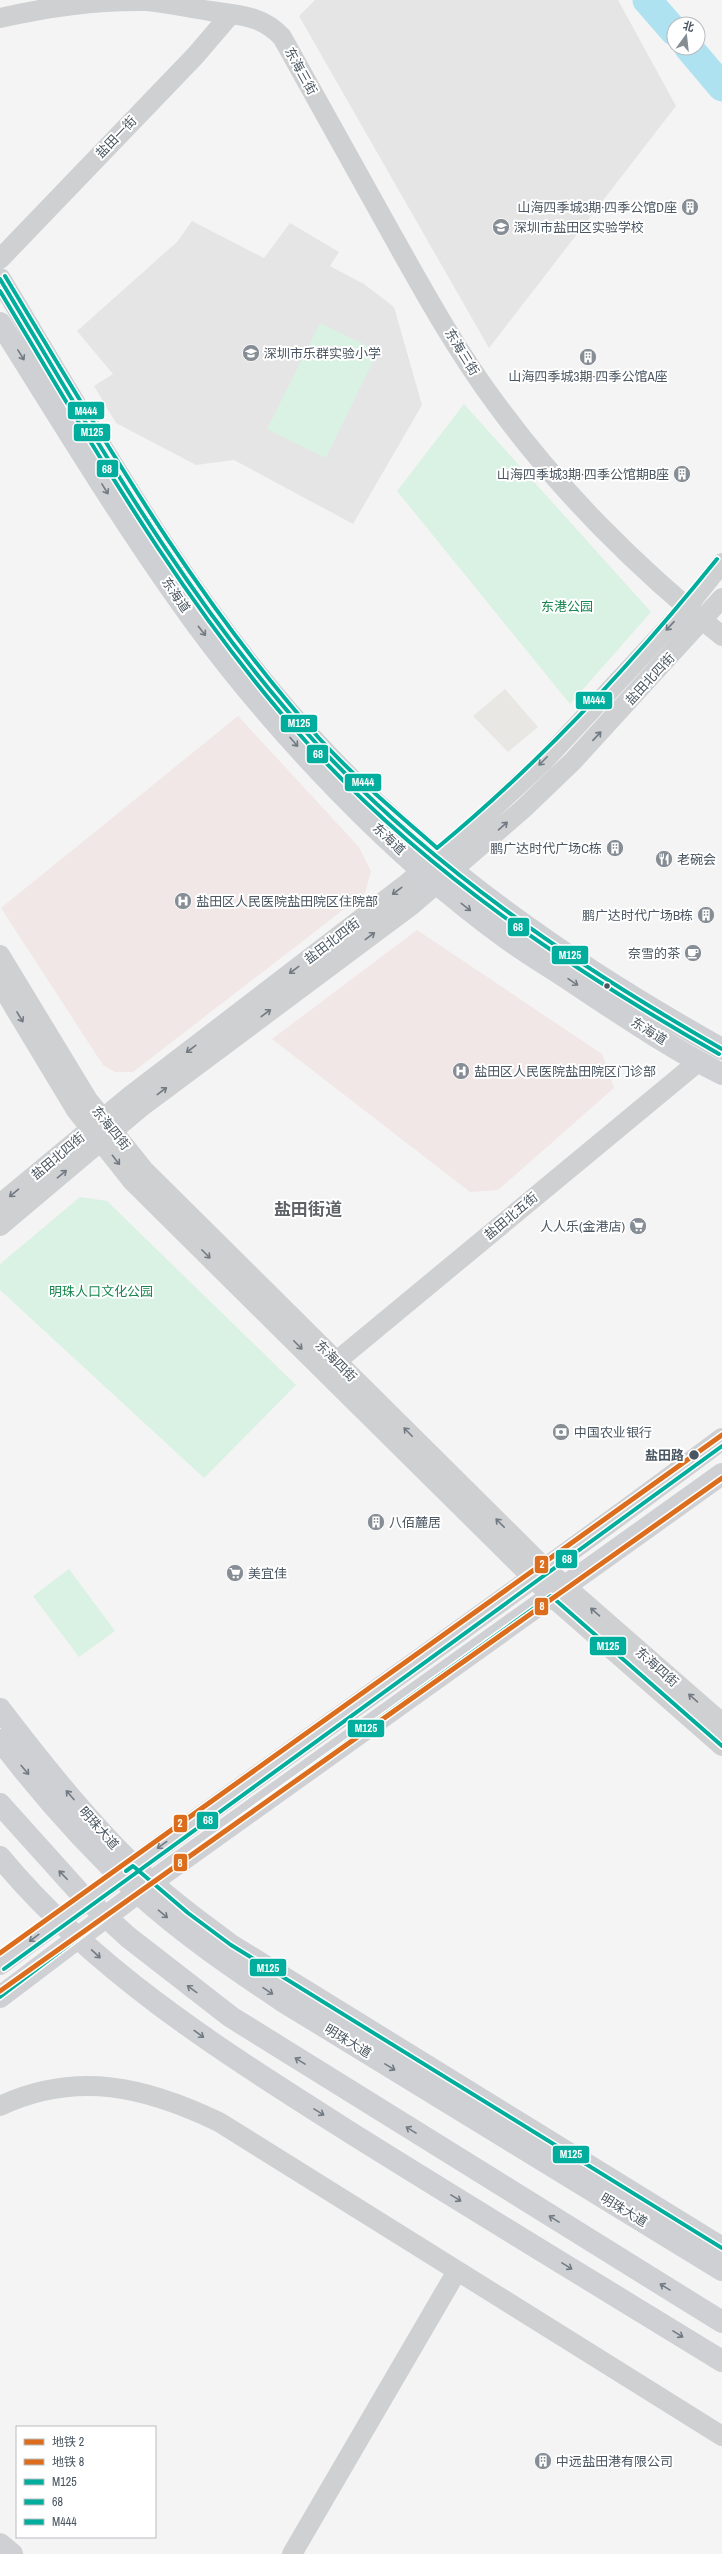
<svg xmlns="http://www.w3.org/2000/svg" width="722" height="2554" font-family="'Archivo Narrow','Noto Sans SC',sans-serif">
<rect width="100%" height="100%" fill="#f4f4f4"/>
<path fill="#e8e7e3" d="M 505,689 L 538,727 L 508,752 L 473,716 Z"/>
<path fill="#e6e5e6" d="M 315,0 L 618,0 L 676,106 L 489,348 L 299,16 Z
M 192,221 L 264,258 L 290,223 L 339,252 L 330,266 L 364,284 L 394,307 L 422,405 L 353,524 L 234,460 L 196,465 L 116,423 L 94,386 L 113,374 L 77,331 L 177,242 Z"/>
<path fill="#f1e7e6" d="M 238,716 L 359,847 L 371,871 L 365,893 L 133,1072 L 115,1072 L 103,1065 L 1,908 Z
M 417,930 L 602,1054 L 614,1088 L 498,1190 L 470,1192 L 272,1039 Z"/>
<path fill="#d9f2e3" d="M 320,323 L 378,351 L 326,458 L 267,429 Z
M 464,404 L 651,612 L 570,704 L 397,491 Z
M 80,1197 L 107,1201 L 296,1385 L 204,1478 L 0,1290 L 0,1264 Z
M 69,1569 L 115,1631 L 79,1657 L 33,1596 Z"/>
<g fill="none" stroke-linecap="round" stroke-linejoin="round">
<path stroke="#aee2f0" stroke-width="29" d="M 647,0 L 674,31
M 689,48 L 722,87"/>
<path stroke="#ced0d2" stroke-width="20" d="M 0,18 C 48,7 97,0 147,1 C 168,3 189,8 210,11 C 238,15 262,15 282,37 C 318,102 354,166 390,231 C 423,290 456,350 497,405 C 559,490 639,570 722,636
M 0,259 L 195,56 L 231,14
M 0,955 L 88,1100 L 144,1170 L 547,1570 L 722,1723
M 0,984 L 76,1110 L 133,1182 L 551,1596 L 722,1746
M 0,1204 L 130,1096 L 405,885 L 475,825 L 543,762 L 687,607 L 722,563
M 0,1226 L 140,1108 L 412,905 L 523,809 L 573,761 L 722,598
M 326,1370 L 698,1062
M 0,2106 C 77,2070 146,2087 219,2122 L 722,2436
M 292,2554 L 457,2271"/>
<path stroke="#ced0d4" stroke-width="22" d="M 0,279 C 96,438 188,604 315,742 C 431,868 573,966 722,1049
M 0,323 C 64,424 126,528 197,625 C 279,736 394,857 506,938 C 529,955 554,969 577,985 C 624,1016 672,1049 722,1074
M 0,1709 C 41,1763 84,1817 132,1864 C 162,1894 197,1920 231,1945 L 722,2248
M 0,1740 C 41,1794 88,1847 138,1893 C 183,1934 233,1968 284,2002 L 722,2270
M 0,1804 L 80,1893 L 128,1937 L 231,2017 L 722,2322
M 0,1857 C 96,1973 225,2053 351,2133 C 474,2210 598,2285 722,2361
M 0,1964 C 239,1786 484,1617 722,1439
M 0,1997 L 153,1881 L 722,1474
M 0,2544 L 12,2554"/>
<defs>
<path id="bus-1" d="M 0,279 C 96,439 188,604 315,742 C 431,868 574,964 722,1049
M 126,1871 L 133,1866 L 188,1913 L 231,1945 L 722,2248
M 0,1997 L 153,1881 L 551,1596 L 722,1746"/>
<path id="bus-2" d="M 0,291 C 94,448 186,610 310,746 C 427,873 570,969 719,1054
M 4,1969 L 722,1446"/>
<path id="bus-3" d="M 5,276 C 101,435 194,598 318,737 C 354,777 396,812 437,848 C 540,763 633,663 717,559"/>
</defs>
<use href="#bus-1" stroke="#fff" stroke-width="7"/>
<use href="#bus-2" stroke="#fff" stroke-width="7"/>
<use href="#bus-3" stroke="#fff" stroke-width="7"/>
<use href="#bus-1" stroke="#01ad9c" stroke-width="4"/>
<use href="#bus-2" stroke="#01ad9c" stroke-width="4"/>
<use href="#bus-3" stroke="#01ad9c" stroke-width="4"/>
<defs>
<path id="metro-1" d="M 0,1953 L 722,1435"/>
<path id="metro-2" d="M 0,1991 L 722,1478"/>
</defs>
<use href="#metro-1" stroke="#fff" stroke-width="8"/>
<use href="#metro-2" stroke="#fff" stroke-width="8"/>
<use href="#metro-1" stroke="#db6d1c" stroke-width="5"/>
<use href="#metro-2" stroke="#db6d1c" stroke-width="5"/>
</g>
<defs><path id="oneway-shaft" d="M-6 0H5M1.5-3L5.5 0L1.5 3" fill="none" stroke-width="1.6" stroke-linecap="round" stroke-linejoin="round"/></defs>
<g stroke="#727b84">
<use href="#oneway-shaft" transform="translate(21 355) rotate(58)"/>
<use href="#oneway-shaft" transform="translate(105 489) rotate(58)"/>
<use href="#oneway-shaft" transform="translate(202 631) rotate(52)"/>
<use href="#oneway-shaft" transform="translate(294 742) rotate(49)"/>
<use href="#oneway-shaft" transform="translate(466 907) rotate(38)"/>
<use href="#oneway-shaft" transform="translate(573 982) rotate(34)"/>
<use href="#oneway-shaft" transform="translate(25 1770) rotate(50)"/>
<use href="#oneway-shaft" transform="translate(70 1795) rotate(-131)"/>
<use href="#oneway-shaft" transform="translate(162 1845) rotate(144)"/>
<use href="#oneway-shaft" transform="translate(63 1875) rotate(-134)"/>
<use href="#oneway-shaft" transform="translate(163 1914) rotate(40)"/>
<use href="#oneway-shaft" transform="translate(34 1938) rotate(143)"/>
<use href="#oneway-shaft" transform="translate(96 1954) rotate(43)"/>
<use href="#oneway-shaft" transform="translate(192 1989) rotate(-144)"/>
<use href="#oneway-shaft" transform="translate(268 1991) rotate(34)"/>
<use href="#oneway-shaft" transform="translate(199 2034) rotate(36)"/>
<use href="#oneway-shaft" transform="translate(300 2061) rotate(-148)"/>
<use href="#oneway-shaft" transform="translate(390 2067) rotate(31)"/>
<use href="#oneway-shaft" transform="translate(319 2112) rotate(32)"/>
<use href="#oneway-shaft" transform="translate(411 2130) rotate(-148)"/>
<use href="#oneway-shaft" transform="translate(456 2198) rotate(32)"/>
<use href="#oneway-shaft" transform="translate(554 2219) rotate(-148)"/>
<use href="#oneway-shaft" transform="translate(567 2266) rotate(32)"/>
<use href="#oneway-shaft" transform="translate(665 2287) rotate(-148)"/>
<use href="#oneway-shaft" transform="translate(678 2334) rotate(32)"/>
</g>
<g stroke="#727b83">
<use href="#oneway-shaft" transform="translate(670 626) rotate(133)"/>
<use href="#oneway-shaft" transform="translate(597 736) rotate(-47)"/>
<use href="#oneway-shaft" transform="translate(543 761) rotate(135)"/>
<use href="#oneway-shaft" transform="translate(503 826) rotate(-41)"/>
<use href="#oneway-shaft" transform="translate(397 891) rotate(143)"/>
<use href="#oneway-shaft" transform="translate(370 936) rotate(-37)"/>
<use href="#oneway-shaft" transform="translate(294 970) rotate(143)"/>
<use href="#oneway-shaft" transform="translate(266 1013) rotate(-37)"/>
<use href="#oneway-shaft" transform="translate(20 1017) rotate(59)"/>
<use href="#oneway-shaft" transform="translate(191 1049) rotate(143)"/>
<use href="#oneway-shaft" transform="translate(162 1091) rotate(-37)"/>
<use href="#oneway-shaft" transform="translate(116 1160) rotate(52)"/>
<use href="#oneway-shaft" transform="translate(62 1174) rotate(-40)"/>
<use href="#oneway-shaft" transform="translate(14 1193) rotate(140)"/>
<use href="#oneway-shaft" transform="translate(206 1254) rotate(45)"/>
<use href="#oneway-shaft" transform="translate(298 1345) rotate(45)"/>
<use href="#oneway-shaft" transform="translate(408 1432) rotate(-135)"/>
<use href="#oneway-shaft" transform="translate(500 1523) rotate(-135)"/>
<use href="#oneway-shaft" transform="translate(595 1612) rotate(-139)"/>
<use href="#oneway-shaft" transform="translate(693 1698) rotate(-139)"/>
</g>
<defs>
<symbol id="building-disc" viewBox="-11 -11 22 22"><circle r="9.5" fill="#868d94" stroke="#fff"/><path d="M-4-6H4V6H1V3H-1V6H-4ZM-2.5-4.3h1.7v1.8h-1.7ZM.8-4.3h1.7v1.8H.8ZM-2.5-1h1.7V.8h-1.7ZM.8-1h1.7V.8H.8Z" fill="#fff"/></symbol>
<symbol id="school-disc" viewBox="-11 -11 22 22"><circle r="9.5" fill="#868d94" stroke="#fff"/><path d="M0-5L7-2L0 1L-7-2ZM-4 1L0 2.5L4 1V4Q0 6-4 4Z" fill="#fff"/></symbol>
<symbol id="restaurant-disc" viewBox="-11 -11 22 22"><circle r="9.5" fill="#868d94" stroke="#fff"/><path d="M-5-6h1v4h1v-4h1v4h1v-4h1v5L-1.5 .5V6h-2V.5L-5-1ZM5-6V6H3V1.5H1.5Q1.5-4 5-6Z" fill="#fff"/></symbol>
<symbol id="hospital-disc" viewBox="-11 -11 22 22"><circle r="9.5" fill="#868d94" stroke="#fff"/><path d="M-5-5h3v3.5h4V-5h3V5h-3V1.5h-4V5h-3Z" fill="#fff"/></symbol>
<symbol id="cafe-disc" viewBox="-11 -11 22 22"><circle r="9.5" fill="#868d94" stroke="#fff"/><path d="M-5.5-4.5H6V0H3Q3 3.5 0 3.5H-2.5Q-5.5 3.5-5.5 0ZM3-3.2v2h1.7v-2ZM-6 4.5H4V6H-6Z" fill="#fff"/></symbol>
<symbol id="supermarket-disc" viewBox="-11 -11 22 22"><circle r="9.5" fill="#868d94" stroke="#fff"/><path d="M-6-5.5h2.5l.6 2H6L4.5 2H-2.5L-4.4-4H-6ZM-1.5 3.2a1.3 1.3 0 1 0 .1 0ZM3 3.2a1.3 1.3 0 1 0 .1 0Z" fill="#fff"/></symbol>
<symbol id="bank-disc" viewBox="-11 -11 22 22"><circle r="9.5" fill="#868d94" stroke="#fff"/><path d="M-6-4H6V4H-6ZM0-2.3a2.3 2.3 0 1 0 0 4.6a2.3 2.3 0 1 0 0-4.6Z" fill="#fff"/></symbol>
</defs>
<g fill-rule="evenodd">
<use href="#building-disc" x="680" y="197" width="20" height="20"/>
<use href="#school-disc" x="491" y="217" width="20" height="20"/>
<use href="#school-disc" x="241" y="343" width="20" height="20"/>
<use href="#building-disc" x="578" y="347" width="20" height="20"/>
<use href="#building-disc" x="672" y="464" width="20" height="20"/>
<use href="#building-disc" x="605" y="838" width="20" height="20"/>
<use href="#restaurant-disc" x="654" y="849" width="20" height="20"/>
<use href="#hospital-disc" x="173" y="891" width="20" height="20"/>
<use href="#building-disc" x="696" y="905" width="20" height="20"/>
<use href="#cafe-disc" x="683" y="943" width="20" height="20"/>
<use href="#hospital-disc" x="451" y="1061" width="20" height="20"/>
<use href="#supermarket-disc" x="628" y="1216" width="20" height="20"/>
<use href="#bank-disc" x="551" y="1422" width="20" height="20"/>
<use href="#building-disc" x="366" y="1512" width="20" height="20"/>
<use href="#supermarket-disc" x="225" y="1563" width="20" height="20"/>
<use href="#building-disc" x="533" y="2451" width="20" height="20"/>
</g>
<g fill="#4a5661" stroke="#fff" stroke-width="1.5">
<circle cx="607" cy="986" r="3.5"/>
<circle cx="694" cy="1455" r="5.5"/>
</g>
<g text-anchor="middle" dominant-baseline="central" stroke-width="4" stroke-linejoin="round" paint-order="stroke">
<g font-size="13" fill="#4a5661" stroke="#fff">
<text transform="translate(301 71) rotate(61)">东海三街</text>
<text transform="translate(116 137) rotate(-46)">盐田一街</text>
<text transform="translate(462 352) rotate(58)">东海三街</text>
<text transform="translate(176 595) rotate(55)">东海道</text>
<text transform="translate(650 679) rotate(-47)">盐田北四街</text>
<text transform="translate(389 839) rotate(43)">东海道</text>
<text transform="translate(332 941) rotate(-37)">盐田北四街</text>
<text transform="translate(649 1031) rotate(32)">东海道</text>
<text transform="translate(111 1128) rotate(51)">东海四街</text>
<text transform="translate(58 1156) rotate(-40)">盐田北四街</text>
<text transform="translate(511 1216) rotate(-40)">盐田北五街</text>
<text transform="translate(336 1361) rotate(45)">东海四街</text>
<text transform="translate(657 1667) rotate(41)">东海四街</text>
<text transform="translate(99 1828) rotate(48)">明珠大道</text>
<text transform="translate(348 2041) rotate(31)">明珠大道</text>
<text transform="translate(624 2210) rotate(31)">明珠大道</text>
</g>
<g font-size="13" fill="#4a5661" stroke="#fff" text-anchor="start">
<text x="677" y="207" text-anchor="end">山海四季城3期·四季公馆D座</text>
<text x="514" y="227">深圳市盐田区实验学校</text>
<text x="264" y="353">深圳市乐群实验小学</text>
<text x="588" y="376" text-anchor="middle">山海四季城3期·四季公馆A座</text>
<text x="669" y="474" text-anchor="end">山海四季城3期·四季公馆期B座</text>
<text x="602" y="848" text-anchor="end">鹏广达时代广场C栋</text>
<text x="677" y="859">老碗会</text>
<text x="196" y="901">盐田区人民医院盐田院区住院部</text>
<text x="693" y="915" text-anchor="end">鹏广达时代广场B栋</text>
<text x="680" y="953" text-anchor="end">奈雪的茶</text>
<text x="474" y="1071">盐田区人民医院盐田院区门诊部</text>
<text x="625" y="1226" text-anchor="end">人人乐(金港店)</text>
<text x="574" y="1432">中国农业银行</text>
<text x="389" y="1522">八佰麓居</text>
<text x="248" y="1573">美宜佳</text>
<text x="556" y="2461">中远盐田港有限公司</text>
</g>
<g font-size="13" fill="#17864f" stroke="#fff">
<text x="567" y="606">东港公园</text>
<text x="101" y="1291">明珠人口文化公园</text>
</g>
<g font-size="13" font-weight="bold" fill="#4a5661" stroke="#fff" text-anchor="end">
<text x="684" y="1455">盐田路</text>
</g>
<g font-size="17" font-weight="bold" fill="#5f6368" stroke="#fff">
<text x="308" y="1208">盐田街道</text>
</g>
</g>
<g stroke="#fff" stroke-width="1.5">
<rect x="67" y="401" width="38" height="19" rx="4" fill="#01ad9c"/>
<rect x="73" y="423" width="38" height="19" rx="4" fill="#01ad9c"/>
<rect x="96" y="459" width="23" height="19" rx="4" fill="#01ad9c"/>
<rect x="575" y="691" width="38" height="19" rx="4" fill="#01ad9c"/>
<rect x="280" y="714" width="38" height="19" rx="4" fill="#01ad9c"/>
<rect x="306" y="744" width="23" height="20" rx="4" fill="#01ad9c"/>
<rect x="344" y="773" width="38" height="19" rx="4" fill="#01ad9c"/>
<rect x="507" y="917" width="23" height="20" rx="4" fill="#01ad9c"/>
<rect x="551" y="945" width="38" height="20" rx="4" fill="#01ad9c"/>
<rect x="555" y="1549" width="23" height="20" rx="4" fill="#01ad9c"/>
<rect x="534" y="1555" width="15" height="19" rx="4" fill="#db6d1c"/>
<rect x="534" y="1597" width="15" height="19" rx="4" fill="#db6d1c"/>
<rect x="589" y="1636" width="38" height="20" rx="4" fill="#01ad9c"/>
<rect x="347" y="1719" width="38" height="19" rx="4" fill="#01ad9c"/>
<rect x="196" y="1811" width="23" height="19" rx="4" fill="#01ad9c"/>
<rect x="173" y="1814" width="15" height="19" rx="4" fill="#db6d1c"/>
<rect x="173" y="1853" width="15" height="19" rx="4" fill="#db6d1c"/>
<rect x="249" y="1958" width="38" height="19" rx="4" fill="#01ad9c"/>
<rect x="552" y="2145" width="38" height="19" rx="4" fill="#01ad9c"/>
</g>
<g font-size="11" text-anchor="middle" font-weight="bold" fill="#fff">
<text x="86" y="415">M444</text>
<text x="92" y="436">M125</text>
<text x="107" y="473">68</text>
<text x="594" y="704">M444</text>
<text x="299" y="727">M125</text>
<text x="318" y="758">68</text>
<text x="363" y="786">M444</text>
<text x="518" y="931">68</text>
<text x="570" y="959">M125</text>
<text x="567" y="1563">68</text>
<text x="542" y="1568">2</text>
<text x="542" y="1610">8</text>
<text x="608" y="1650">M125</text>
<text x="366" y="1732">M125</text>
<text x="208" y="1824">68</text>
<text x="180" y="1827">2</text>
<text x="180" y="1867">8</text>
<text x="268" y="1972">M125</text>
<text x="571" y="2158">M125</text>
</g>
<rect x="16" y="2426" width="140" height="112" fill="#ffffff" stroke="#b7bbc0"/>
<rect x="24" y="2439" width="20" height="6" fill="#db6d1c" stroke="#b7bbc0"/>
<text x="52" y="2446" font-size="12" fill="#4a5661">地铁 2</text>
<rect x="24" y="2459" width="20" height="6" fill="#db6d1c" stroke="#b7bbc0"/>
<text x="52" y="2466" font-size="12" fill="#4a5661">地铁 8</text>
<rect x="24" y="2479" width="20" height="6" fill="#01ad9c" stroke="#b7bbc0"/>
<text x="52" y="2486" font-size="12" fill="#4a5661">M125</text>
<rect x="24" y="2499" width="20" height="6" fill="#01ad9c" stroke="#b7bbc0"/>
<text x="52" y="2506" font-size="12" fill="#4a5661">68</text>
<rect x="24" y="2519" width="20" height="6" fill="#01ad9c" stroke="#b7bbc0"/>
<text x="52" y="2526" font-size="12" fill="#4a5661">M444</text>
<g transform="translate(686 36) rotate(15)"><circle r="19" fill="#ffffff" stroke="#b7bbc0"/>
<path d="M0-3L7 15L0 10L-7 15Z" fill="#868d94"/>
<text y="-6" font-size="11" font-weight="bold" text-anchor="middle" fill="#4a5661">北</text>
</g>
</svg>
